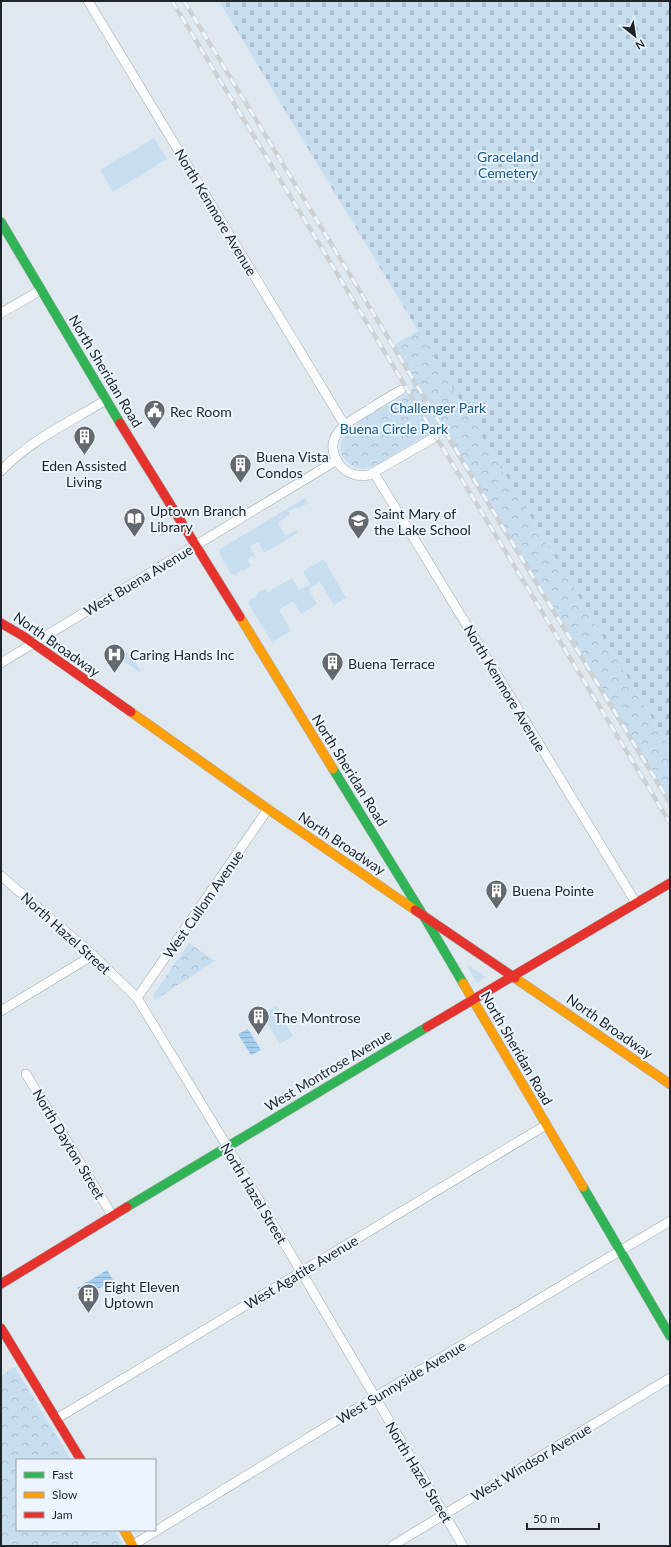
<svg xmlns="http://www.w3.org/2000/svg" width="671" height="1547" font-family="Lato,sans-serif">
<defs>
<pattern id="cemetery-stones" width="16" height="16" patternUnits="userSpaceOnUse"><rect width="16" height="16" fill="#c7def1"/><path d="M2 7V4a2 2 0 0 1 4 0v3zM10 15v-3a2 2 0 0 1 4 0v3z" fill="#aabecf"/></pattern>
<pattern id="park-crowns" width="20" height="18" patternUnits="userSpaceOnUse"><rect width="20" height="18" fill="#c7def1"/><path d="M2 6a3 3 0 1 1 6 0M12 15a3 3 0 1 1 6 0" fill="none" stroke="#aabecf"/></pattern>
<pattern id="water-rules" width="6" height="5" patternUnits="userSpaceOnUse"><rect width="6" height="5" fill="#a4cdf0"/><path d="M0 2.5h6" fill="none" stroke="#8db0ce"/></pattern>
</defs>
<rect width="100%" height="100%" fill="#e0e8ef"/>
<path fill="#c7def1" d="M 154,138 L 167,159 L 113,192 L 100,170 Z
M 305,498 L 308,503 L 298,509 L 295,508 L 289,511 L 289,515 L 280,521 L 281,522 L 278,523 L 285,536 L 296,530 L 298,533 L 264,553 L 258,542 L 250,547 L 256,558 L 252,556 L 249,558 L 249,562 L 251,566 L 244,571 L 242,570 L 236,575 L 231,574 L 219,554 L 220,549 Z
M 324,559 L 346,598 L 334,605 L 320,582 L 309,589 L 317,604 L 301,614 L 293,601 L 279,610 L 291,631 L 274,641 L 275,643 L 273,644 L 248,603 L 250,599 L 255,598 L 258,592 L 265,589 L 268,592 L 292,578 L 299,590 L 310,584 L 303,571 Z
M 466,964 L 467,965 L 486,977 L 477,983 Z
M 276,1006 L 293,1036 L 280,1044 L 262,1014 Z"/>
<path fill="url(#cemetery-stones)" d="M 219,1 L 670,1 L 670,748 Z"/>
<path fill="url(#park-crowns)" d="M 418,331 L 670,748 L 670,808 L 442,432 L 440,430 L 434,431 C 419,439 405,448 391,456 C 384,461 376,466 367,468 C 350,472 334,454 343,438 C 350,424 391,403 406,394 L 413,388 L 410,379 L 391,347 Z
M 129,652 L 141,671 L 139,672 L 121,659 L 124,655 Z
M 189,943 L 215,961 L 155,1000 L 153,995 Z
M 15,1367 L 71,1460 L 17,1460 L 17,1530 L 114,1530 L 124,1546 L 1,1546 L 1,1375 Z"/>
<path fill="url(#water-rules)" d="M 248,1029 L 261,1050 L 251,1055 L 238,1034 Z
M 107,1270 L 113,1280 L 83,1298 L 77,1288 Z"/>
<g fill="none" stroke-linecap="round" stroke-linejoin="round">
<defs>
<path id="street" d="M 88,1 L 344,424
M 1,313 L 41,290
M 401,390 C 391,396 380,402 370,409 C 349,421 320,436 339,464 C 346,474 358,477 369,475 L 432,439
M 1,471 C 30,440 70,422 106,400
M 374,473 L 636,903
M 1,663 L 337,460
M 1,876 L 93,955 L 137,998 L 227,1146 L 463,1546
M 137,998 L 268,809
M 1,1011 L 93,955
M 26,1074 L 112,1215
M 56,1419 L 546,1125
M 133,1545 L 375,1397 L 670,1221
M 392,1546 L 670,1378"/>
<path id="fast" d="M 1,222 L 120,423
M 333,769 L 423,915 L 463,983
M 583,1187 L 670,1336
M 127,1207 L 427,1027"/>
<path id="slow" d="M 240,617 L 333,769
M 131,712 L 268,809 L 415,910
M 515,978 L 670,1084
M 463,983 L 583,1187
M 124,1530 L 133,1546"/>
<path id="jam" d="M 120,423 L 240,617
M 1,623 L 23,636 L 131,712
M 415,910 L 515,978
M 427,1027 L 670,883
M 1,1284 L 127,1207
M 1,1328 L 81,1460"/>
</defs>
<use href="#street" stroke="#a1a8ad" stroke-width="10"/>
<use href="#fast" stroke="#a1a8ad" stroke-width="10"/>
<use href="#slow" stroke="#a1a8ad" stroke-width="10"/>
<use href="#jam" stroke="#a1a8ad" stroke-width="10"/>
<use href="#street" stroke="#fafcfd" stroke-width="9"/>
<use href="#fast" stroke="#30b455" stroke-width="9"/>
<use href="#slow" stroke="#ff9f0a" stroke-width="9"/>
<use href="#jam" stroke="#e5322d" stroke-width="9"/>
<defs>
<path id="rail" d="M 172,1 L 670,823
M 184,1 L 670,803"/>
</defs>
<use href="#rail" stroke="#ced1d3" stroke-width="4.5"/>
<use href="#rail" stroke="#eaf5ff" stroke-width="3" stroke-dasharray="9" stroke-linecap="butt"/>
</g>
<defs>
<symbol id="civic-pin" viewBox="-11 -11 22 30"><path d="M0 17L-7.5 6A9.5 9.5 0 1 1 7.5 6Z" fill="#63696e" stroke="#eaf5ff"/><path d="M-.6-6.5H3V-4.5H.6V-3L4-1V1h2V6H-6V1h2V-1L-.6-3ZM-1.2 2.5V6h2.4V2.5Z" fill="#fff"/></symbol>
<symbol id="building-pin" viewBox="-11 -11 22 30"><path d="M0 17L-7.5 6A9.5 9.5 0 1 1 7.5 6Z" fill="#63696e" stroke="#eaf5ff"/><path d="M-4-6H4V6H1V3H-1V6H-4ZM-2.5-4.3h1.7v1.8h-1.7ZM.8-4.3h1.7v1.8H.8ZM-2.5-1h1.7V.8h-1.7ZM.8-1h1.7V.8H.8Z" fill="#fff"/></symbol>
<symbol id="library-pin" viewBox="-11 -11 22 30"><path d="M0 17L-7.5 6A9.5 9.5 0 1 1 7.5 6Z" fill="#63696e" stroke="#eaf5ff"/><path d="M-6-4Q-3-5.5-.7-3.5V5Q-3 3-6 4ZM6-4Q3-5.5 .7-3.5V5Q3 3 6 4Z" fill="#fff"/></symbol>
<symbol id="school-pin" viewBox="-11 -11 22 30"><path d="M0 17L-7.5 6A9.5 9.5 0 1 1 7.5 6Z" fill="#63696e" stroke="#eaf5ff"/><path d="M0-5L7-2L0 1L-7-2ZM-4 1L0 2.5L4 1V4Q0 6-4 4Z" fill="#fff"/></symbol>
<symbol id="hospital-pin" viewBox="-11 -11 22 30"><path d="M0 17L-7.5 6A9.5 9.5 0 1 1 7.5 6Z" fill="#63696e" stroke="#eaf5ff"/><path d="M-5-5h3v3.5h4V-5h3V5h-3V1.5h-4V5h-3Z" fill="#fff"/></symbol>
</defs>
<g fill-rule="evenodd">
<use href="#civic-pin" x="142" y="398" width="25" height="34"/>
<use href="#building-pin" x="72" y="424" width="25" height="34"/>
<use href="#building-pin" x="228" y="452" width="25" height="34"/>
<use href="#library-pin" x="122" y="506" width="25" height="34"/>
<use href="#school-pin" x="346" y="508" width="25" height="34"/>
<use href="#hospital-pin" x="102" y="642" width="25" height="34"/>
<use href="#building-pin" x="320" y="650" width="25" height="34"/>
<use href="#building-pin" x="484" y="878" width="25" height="34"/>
<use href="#building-pin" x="246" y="1004" width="25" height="34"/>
<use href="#building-pin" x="76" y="1282" width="25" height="34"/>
</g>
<g text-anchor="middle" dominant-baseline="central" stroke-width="4" stroke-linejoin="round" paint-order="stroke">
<g font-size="14" fill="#1e5b87" stroke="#eaf5ff">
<text x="508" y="156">Graceland<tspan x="508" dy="16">Cemetery</tspan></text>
<text x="438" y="407">Challenger Park</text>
<text x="394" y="428">Buena Circle Park</text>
</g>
<g font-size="14" fill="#1f2429" stroke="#eaf5ff">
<text transform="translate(216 212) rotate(59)">North Kenmore Avenue</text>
<text transform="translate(106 371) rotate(59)">North Sheridan Road</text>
<text transform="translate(138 580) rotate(-31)">West Buena Avenue</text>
<text transform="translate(57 644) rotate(35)">North Broadway</text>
<text transform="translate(505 688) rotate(59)">North Kenmore Avenue</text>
<text transform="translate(350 770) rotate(58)">North Sheridan Road</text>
<text transform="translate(342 843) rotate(34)">North Broadway</text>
<text transform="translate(203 904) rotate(-55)">West Cullom Avenue</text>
<text transform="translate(66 933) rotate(42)">North Hazel Street</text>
<text transform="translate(610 1026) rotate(35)">North Broadway</text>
<text transform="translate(517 1048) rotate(60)">North Sheridan Road</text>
<text transform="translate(328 1070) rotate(-31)">West Montrose Avenue</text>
<text transform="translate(69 1144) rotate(59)">North Dayton Street</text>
<text transform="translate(254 1193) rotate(59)">North Hazel Street</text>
<text transform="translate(301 1272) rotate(-31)">West Agatite Avenue</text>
<text transform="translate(401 1382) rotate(-31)">West Sunnyside Avenue</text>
<text transform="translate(531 1462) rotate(-31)">West Windsor Avenue</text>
<text transform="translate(419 1472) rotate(59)">North Hazel Street</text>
</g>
<g font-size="14" fill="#1f2429" stroke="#eaf5ff" text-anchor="start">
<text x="170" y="411">Rec Room</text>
<text x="256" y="456">Buena Vista<tspan x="256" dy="16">Condos</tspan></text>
<text x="84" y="465" text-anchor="middle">Eden Assisted<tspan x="84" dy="16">Living</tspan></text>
<text x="150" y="510">Uptown Branch<tspan x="150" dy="16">Library</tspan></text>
<text x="374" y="513">Saint Mary of<tspan x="374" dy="16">the Lake School</tspan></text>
<text x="130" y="654">Caring Hands Inc</text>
<text x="348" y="663">Buena Terrace</text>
<text x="512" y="890">Buena Pointe</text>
<text x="274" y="1017">The Montrose</text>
<text x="104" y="1286">Eight Eleven<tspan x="104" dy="16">Uptown</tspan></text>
</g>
</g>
<rect width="671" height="1547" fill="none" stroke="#1f2429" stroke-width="4"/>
<rect x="16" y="1459" width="140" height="72" fill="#eaf5ff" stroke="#99a1a9"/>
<rect x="24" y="1472" width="20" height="6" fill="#30b455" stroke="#99a1a9"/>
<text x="52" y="1479" font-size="12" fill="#1f2429">Fast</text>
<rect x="24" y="1492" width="20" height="6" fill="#ff9f0a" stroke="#99a1a9"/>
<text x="52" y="1499" font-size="12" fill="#1f2429">Slow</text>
<rect x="24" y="1512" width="20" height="6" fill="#e5322d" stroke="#99a1a9"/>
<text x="52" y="1519" font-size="12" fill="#1f2429">Jam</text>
<g transform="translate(635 36) rotate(150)" stroke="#eaf5ff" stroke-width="3" paint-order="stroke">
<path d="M0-3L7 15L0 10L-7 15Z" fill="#1f2429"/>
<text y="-6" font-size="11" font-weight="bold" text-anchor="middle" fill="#1f2429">N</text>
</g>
<path d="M527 1523v6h72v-6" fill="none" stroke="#1f2429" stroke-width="2"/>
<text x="533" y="1523" font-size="12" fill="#1f2429" stroke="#eaf5ff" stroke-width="3" paint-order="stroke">50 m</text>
</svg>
